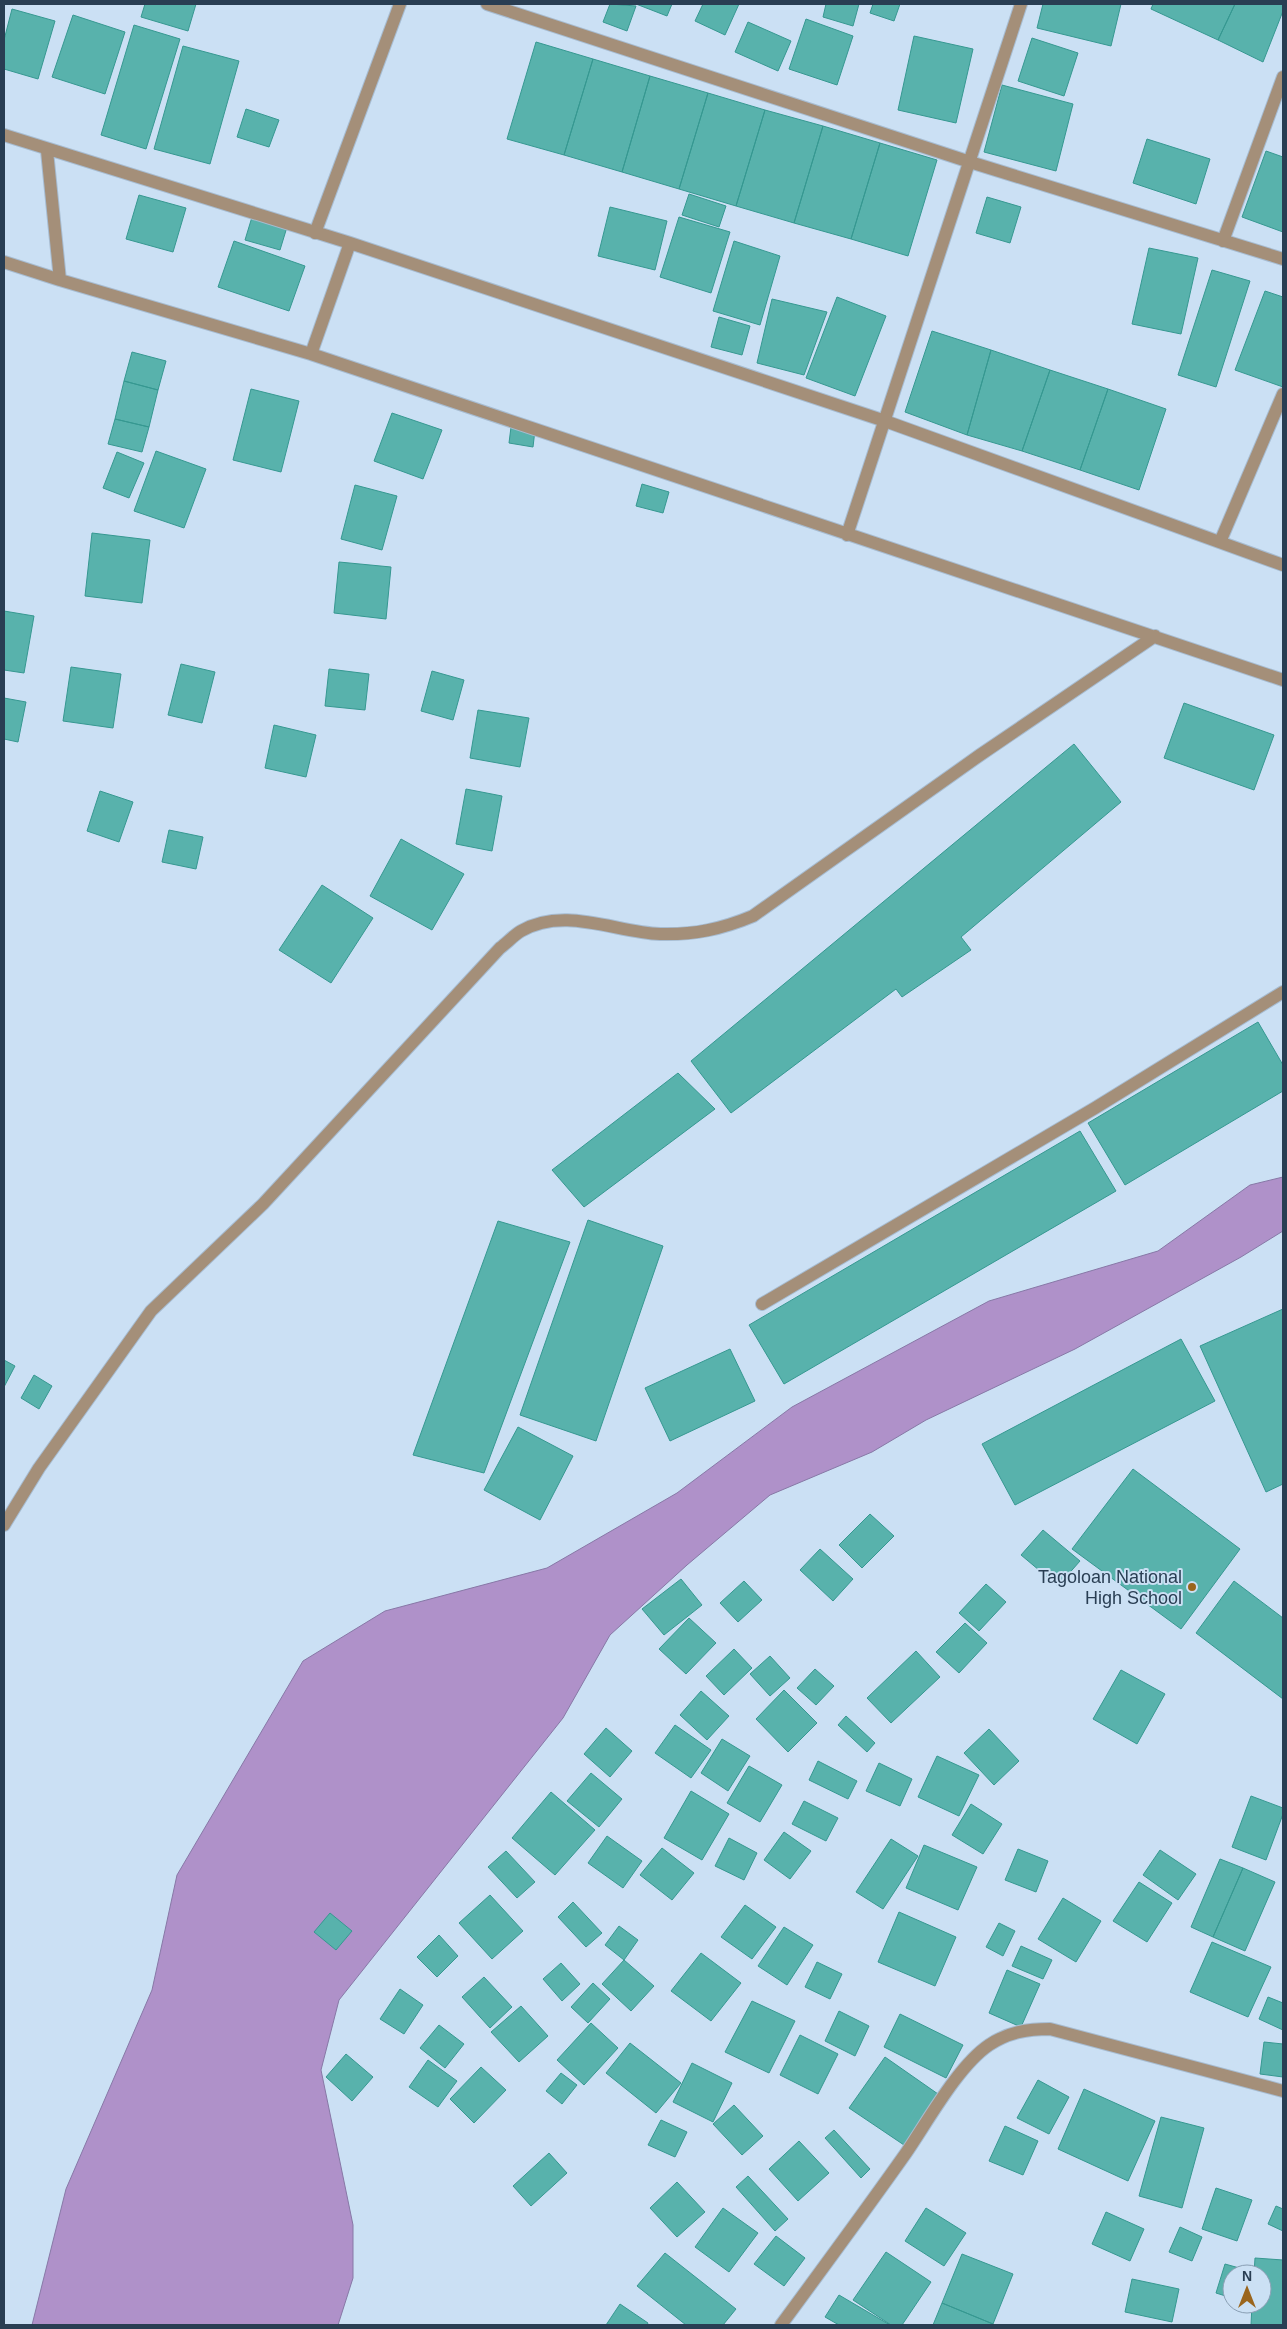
<svg xmlns="http://www.w3.org/2000/svg" width="1287" height="2329" font-family="Arial,sans-serif">
<rect width="100%" height="100%" fill="#cbe0f4"/>
<path fill="#af91c9" stroke="#8778a6" d="M 1283,1177 L 1283,1231 L 1241,1257 L 1075,1349 L 926,1420 L 872,1452 L 770,1495 L 687,1565 L 610,1635 L 563,1718 L 339,2000 L 321,2070 L 353,2225 L 353,2278 L 338,2325 L 32,2325 L 66,2189 L 152,1990 L 177,1875 L 303,1661 L 385,1611 L 547,1568 L 677,1493 L 792,1407 L 989,1301 L 1158,1251 L 1250,1185 Z"/>
<path fill="#58b2ac" stroke="#369891" d="M 145,4 L 196,4 L 188,31 L 141,17 Z
M 610,4 L 636,6 L 627,31 L 603,22 Z
M 636,4 L 672,4 L 667,16 Z
M 703,4 L 739,4 L 725,35 L 695,21 Z
M 826,4 L 859,4 L 853,26 L 823,17 Z
M 873,4 L 900,4 L 894,21 L 870,13 Z
M 1043,4 L 1121,4 L 1111,46 L 1037,28 Z
M 1153,4 L 1235,4 L 1218,40 L 1151,9 Z
M 1235,4 L 1283,4 L 1283,11 L 1263,62 L 1218,40 Z
M 12,9 L 55,21 L 38,79 L 4,69 L 4,40 Z
M 73,15 L 125,32 L 105,94 L 52,77 Z
M 806,19 L 853,36 L 837,85 L 789,69 Z
M 748,22 L 791,41 L 778,71 L 735,52 Z
M 134,25 L 180,39 L 146,149 L 101,135 Z
M 914,36 L 973,49 L 956,123 L 898,110 Z
M 1032,38 L 1078,53 L 1064,96 L 1018,81 Z
M 536,42 L 593,59 L 564,155 L 507,139 Z
M 183,46 L 239,61 L 210,164 L 154,149 Z
M 593,59 L 650,76 L 622,172 L 564,155 Z
M 650,76 L 708,93 L 679,189 L 622,172 Z
M 1002,85 L 1073,104 L 1056,171 L 984,152 Z
M 708,93 L 765,110 L 736,206 L 679,189 Z
M 246,109 L 279,120 L 269,147 L 237,137 Z
M 765,110 L 823,126 L 794,223 L 736,206 Z
M 823,126 L 880,143 L 851,239 L 794,223 Z
M 1147,139 L 1210,159 L 1196,204 L 1133,183 Z
M 880,143 L 937,160 L 908,256 L 851,239 Z
M 1266,151 L 1283,157 L 1283,232 L 1242,217 Z
M 689,194 L 726,206 L 719,227 L 682,215 Z
M 139,195 L 186,208 L 173,252 L 126,239 Z
M 987,197 L 1021,207 L 1010,243 L 976,233 Z
M 610,207 L 667,221 L 655,270 L 598,256 Z
M 252,217 L 287,227 L 280,250 L 245,240 Z
M 679,217 L 730,232 L 711,293 L 660,277 Z
M 234,241 L 305,266 L 289,311 L 218,287 Z
M 734,241 L 780,256 L 760,325 L 713,311 Z
M 1149,248 L 1198,258 L 1181,334 L 1132,324 Z
M 1212,270 L 1250,281 L 1216,387 L 1178,375 Z
M 1265,291 L 1283,297 L 1283,387 L 1235,370 Z
M 837,297 L 886,316 L 855,396 L 806,378 Z
M 772,299 L 827,312 L 804,375 L 757,363 Z
M 719,317 L 750,326 L 742,355 L 711,347 Z
M 932,331 L 991,350 L 967,435 L 905,412 Z
M 991,350 L 1050,370 L 1022,451 L 967,435 Z
M 132,352 L 166,361 L 158,390 L 124,381 Z
M 1050,370 L 1108,389 L 1080,470 L 1022,451 Z
M 124,381 L 158,390 L 149,427 L 115,419 Z
M 251,389 L 299,401 L 281,472 L 233,460 Z
M 1108,389 L 1166,409 L 1139,490 L 1080,470 Z
M 392,413 L 442,430 L 423,479 L 374,461 Z
M 115,419 L 149,427 L 142,452 L 108,444 Z
M 511,427 L 535,430 L 533,447 L 509,443 Z
M 156,451 L 206,469 L 184,528 L 134,511 Z
M 117,452 L 144,463 L 129,498 L 103,488 Z
M 642,484 L 669,492 L 663,513 L 636,506 Z
M 355,485 L 397,496 L 382,550 L 341,539 Z
M 92,533 L 150,540 L 142,603 L 85,596 Z
M 339,562 L 391,567 L 386,619 L 334,613 Z
M 4,611 L 34,616 L 24,673 L 4,670 Z
M 181,664 L 215,672 L 202,723 L 168,715 Z
M 71,667 L 121,674 L 113,728 L 63,721 Z
M 329,669 L 369,674 L 365,710 L 325,706 Z
M 432,671 L 464,680 L 453,720 L 421,711 Z
M 4,698 L 26,702 L 18,742 L 4,739 Z
M 1184,703 L 1274,735 L 1254,790 L 1164,758 Z
M 478,710 L 529,718 L 520,767 L 470,758 Z
M 274,725 L 316,735 L 306,777 L 265,768 Z
M 1074,744 L 1121,802 L 961,937 L 971,950 L 902,997 L 896,989 L 731,1113 L 691,1061 Z
M 466,789 L 502,796 L 492,851 L 456,844 Z
M 100,791 L 133,802 L 119,842 L 87,831 Z
M 169,830 L 203,837 L 196,869 L 162,862 Z
M 401,839 L 464,874 L 432,930 L 370,896 Z
M 322,885 L 373,918 L 331,983 L 279,950 Z
M 1258,1022 L 1283,1065 L 1283,1091 L 1125,1185 L 1088,1123 Z
M 678,1073 L 715,1109 L 584,1207 L 552,1170 Z
M 1080,1131 L 1116,1191 L 784,1384 L 749,1325 Z
M 588,1220 L 663,1246 L 596,1441 L 520,1415 Z
M 498,1221 L 570,1242 L 484,1473 L 413,1455 Z
M 1283,1309 L 1283,1484 L 1266,1492 L 1200,1346 Z
M 1181,1339 L 1215,1401 L 1015,1505 L 982,1444 Z
M 730,1349 L 755,1401 L 670,1441 L 645,1388 Z
M 4,1360 L 15,1366 L 4,1387 Z
M 34,1375 L 52,1386 L 39,1409 L 21,1398 Z
M 518,1427 L 573,1456 L 540,1520 L 484,1490 Z
M 1133,1469 L 1240,1549 L 1181,1629 L 1072,1549 Z
M 870,1514 L 894,1536 L 862,1568 L 839,1545 Z
M 1043,1530 L 1080,1561 L 1058,1586 L 1021,1555 Z
M 820,1549 L 853,1579 L 833,1601 L 800,1570 Z
M 681,1579 L 702,1605 L 664,1635 L 642,1609 Z
M 744,1581 L 762,1600 L 738,1622 L 720,1603 Z
M 1234,1581 L 1283,1618 L 1283,1699 L 1196,1633 Z
M 986,1584 L 1006,1602 L 979,1631 L 959,1613 Z
M 689,1618 L 716,1643 L 686,1674 L 659,1649 Z
M 965,1623 L 987,1643 L 959,1673 L 936,1652 Z
M 734,1649 L 752,1668 L 724,1695 L 706,1676 Z
M 916,1651 L 940,1677 L 891,1723 L 867,1698 Z
M 770,1656 L 790,1678 L 770,1696 L 750,1674 Z
M 815,1669 L 834,1686 L 816,1705 L 797,1688 Z
M 1121,1670 L 1165,1694 L 1137,1744 L 1093,1719 Z
M 784,1690 L 817,1723 L 788,1752 L 756,1719 Z
M 701,1691 L 729,1716 L 707,1740 L 680,1715 Z
M 846,1716 L 875,1743 L 867,1752 L 838,1725 Z
M 675,1725 L 711,1750 L 691,1778 L 655,1753 Z
M 606,1728 L 632,1751 L 610,1777 L 584,1754 Z
M 989,1729 L 1019,1761 L 994,1785 L 964,1753 Z
M 722,1739 L 750,1756 L 728,1791 L 701,1773 Z
M 937,1756 L 979,1775 L 959,1816 L 918,1797 Z
M 818,1761 L 857,1781 L 848,1799 L 809,1780 Z
M 879,1763 L 912,1779 L 900,1806 L 866,1791 Z
M 749,1766 L 782,1785 L 760,1822 L 727,1803 Z
M 591,1773 L 622,1799 L 599,1827 L 567,1801 Z
M 691,1791 L 729,1814 L 702,1860 L 664,1838 Z
M 551,1792 L 595,1830 L 555,1875 L 512,1838 Z
M 1251,1796 L 1283,1808 L 1283,1814 L 1266,1860 L 1232,1847 Z
M 804,1801 L 838,1818 L 826,1841 L 792,1824 Z
M 971,1804 L 1002,1824 L 983,1854 L 952,1835 Z
M 784,1832 L 811,1851 L 790,1879 L 764,1860 Z
M 607,1836 L 642,1861 L 623,1888 L 588,1863 Z
M 729,1838 L 757,1853 L 744,1880 L 715,1866 Z
M 891,1839 L 918,1856 L 883,1909 L 856,1892 Z
M 924,1845 L 977,1867 L 958,1910 L 906,1888 Z
M 662,1848 L 694,1873 L 672,1900 L 640,1875 Z
M 1018,1849 L 1048,1861 L 1036,1892 L 1005,1880 Z
M 1160,1850 L 1196,1874 L 1178,1900 L 1143,1875 Z
M 506,1851 L 535,1882 L 517,1898 L 488,1867 Z
M 1220,1859 L 1243,1868 L 1213,1937 L 1191,1927 Z
M 1243,1868 L 1275,1882 L 1245,1951 L 1213,1937 Z
M 1139,1882 L 1172,1903 L 1147,1942 L 1113,1921 Z
M 490,1895 L 523,1931 L 492,1959 L 459,1923 Z
M 1063,1898 L 1101,1921 L 1076,1962 L 1038,1939 Z
M 573,1902 L 602,1933 L 586,1947 L 558,1917 Z
M 745,1905 L 776,1927 L 752,1959 L 721,1937 Z
M 899,1912 L 956,1937 L 935,1986 L 878,1962 Z
M 330,1913 L 352,1931 L 336,1950 L 314,1932 Z
M 999,1923 L 1015,1931 L 1003,1956 L 986,1947 Z
M 619,1926 L 638,1940 L 624,1960 L 605,1945 Z
M 784,1927 L 813,1945 L 787,1985 L 758,1966 Z
M 439,1935 L 458,1956 L 437,1977 L 417,1957 Z
M 1212,1942 L 1271,1967 L 1248,2017 L 1190,1992 Z
M 1021,1946 L 1052,1960 L 1043,1979 L 1012,1966 Z
M 701,1953 L 741,1983 L 711,2021 L 671,1991 Z
M 624,1960 L 654,1986 L 631,2011 L 602,1984 Z
M 817,1962 L 842,1974 L 830,1999 L 805,1987 Z
M 561,1963 L 580,1984 L 562,2001 L 543,1979 Z
M 1007,1970 L 1040,1984 L 1021,2027 L 989,2013 Z
M 484,1977 L 512,2007 L 490,2028 L 462,1997 Z
M 593,1983 L 610,1999 L 588,2023 L 571,2007 Z
M 400,1989 L 423,2005 L 404,2034 L 380,2019 Z
M 1268,1997 L 1283,2003 L 1283,2030 L 1259,2019 Z
M 752,2001 L 795,2021 L 769,2073 L 725,2052 Z
M 521,2006 L 548,2036 L 519,2062 L 491,2032 Z
M 839,2011 L 869,2026 L 855,2056 L 825,2041 Z
M 900,2014 L 963,2045 L 946,2078 L 884,2047 Z
M 591,2023 L 618,2048 L 584,2085 L 557,2060 Z
M 439,2025 L 464,2044 L 445,2068 L 420,2048 Z
M 800,2035 L 838,2054 L 818,2094 L 780,2075 Z
M 1264,2042 L 1283,2044 L 1283,2077 L 1260,2074 Z
M 630,2043 L 681,2083 L 656,2113 L 606,2073 Z
M 346,2054 L 373,2077 L 352,2101 L 326,2077 Z
M 885,2057 L 938,2094 L 904,2145 L 849,2108 Z
M 428,2060 L 457,2081 L 438,2107 L 409,2087 Z
M 692,2063 L 732,2083 L 713,2122 L 673,2102 Z
M 481,2067 L 506,2090 L 474,2123 L 450,2099 Z
M 561,2073 L 577,2085 L 562,2104 L 546,2091 Z
M 1038,2080 L 1069,2097 L 1049,2134 L 1017,2118 Z
M 1084,2089 L 1155,2121 L 1128,2181 L 1058,2149 Z
M 734,2105 L 763,2136 L 742,2155 L 713,2124 Z
M 1161,2117 L 1204,2128 L 1182,2208 L 1139,2196 Z
M 661,2120 L 687,2132 L 675,2157 L 648,2145 Z
M 1005,2126 L 1038,2141 L 1023,2175 L 989,2161 Z
M 834,2130 L 870,2169 L 861,2178 L 825,2138 Z
M 799,2141 L 829,2173 L 798,2201 L 769,2169 Z
M 549,2153 L 567,2173 L 531,2206 L 513,2186 Z
M 748,2176 L 788,2219 L 775,2231 L 736,2187 Z
M 677,2182 L 705,2212 L 677,2237 L 650,2208 Z
M 1216,2188 L 1252,2200 L 1237,2241 L 1202,2229 Z
M 1276,2206 L 1283,2209 L 1283,2231 L 1268,2224 Z
M 723,2208 L 758,2233 L 729,2272 L 695,2247 Z
M 926,2208 L 966,2233 L 944,2266 L 905,2241 Z
M 1106,2212 L 1144,2229 L 1130,2261 L 1092,2244 Z
M 1180,2227 L 1202,2237 L 1192,2261 L 1169,2252 Z
M 776,2236 L 805,2258 L 784,2286 L 754,2264 Z
M 886,2252 L 931,2282 L 902,2325 L 891,2325 L 853,2300 Z
M 665,2253 L 736,2309 L 723,2325 L 686,2325 L 637,2286 Z
M 962,2254 L 1013,2274 L 993,2324 L 942,2303 Z
M 1255,2258 L 1283,2260 L 1283,2325 L 1251,2325 L 1252,2304 L 1262,2304 L 1262,2274 L 1254,2274 Z
M 1225,2264 L 1250,2271 L 1249,2274 L 1232,2274 L 1232,2298 L 1216,2293 Z
M 1132,2279 L 1179,2289 L 1172,2322 L 1125,2312 Z
M 839,2295 L 890,2325 L 839,2325 L 825,2317 Z
M 942,2303 L 993,2324 L 992,2325 L 933,2325 Z
M 620,2304 L 648,2323 L 647,2325 L 606,2325 Z"/>
<g fill="none" stroke-linecap="round" stroke-linejoin="round">
<defs>
<path id="minor" d="M 487,4 L 970,162 L 1283,259
M 4,135 L 350,243 L 885,421 L 1283,565
M 47,151 L 60,280
M 315,233 L 400,4
M 1223,241 L 1283,77
M 4,262 L 60,280 L 311,354 L 1283,680
M 311,354 L 350,243
M 847,535 L 1021,4
M 1220,542 L 1283,394
M 762,1304 L 1095,1108 L 1283,992
M 4,1525 L 39,1468 L 151,1311 L 263,1204 L 500,948 C 507,943 514,935 521,931 C 564,906 615,932 660,934 C 694,935 722,929 753,916 L 980,755 L 1155,636
M 781,2325 C 823,2268 865,2211 906,2153 C 928,2121 958,2066 989,2045 C 1008,2032 1028,2029 1050,2029 L 1283,2091"/>
</defs>
<use href="#minor" stroke="#a7bcd1" stroke-width="14"/>
<use href="#minor" stroke="#a48f79" stroke-width="12"/>
</g>
<circle fill="#9a651d" stroke="#cbe0f4" stroke-width="2" cx="1192" cy="1587" r="5"/>
<g text-anchor="middle" dominant-baseline="central" stroke-width="4" stroke-linejoin="round" paint-order="stroke">
<g font-size="18" fill="#293e53" stroke="#cbe0f4" text-anchor="end">
<text x="1182" y="1577">Tagoloan National<tspan x="1182" dy="21">High School</tspan></text>
</g>
</g>
<rect width="1287" height="2329" fill="none" stroke="#293e53" stroke-width="10"/>
<g transform="translate(1247 2289)"><circle r="24" fill="#cbe0f4" stroke="#8a9fb4"/>
<path d="M0-4L9 19L0 12L-9 19Z" fill="#9a651d"/>
<text y="-8" font-size="14" font-weight="bold" text-anchor="middle" fill="#293e53">N</text>
</g>
</svg>
